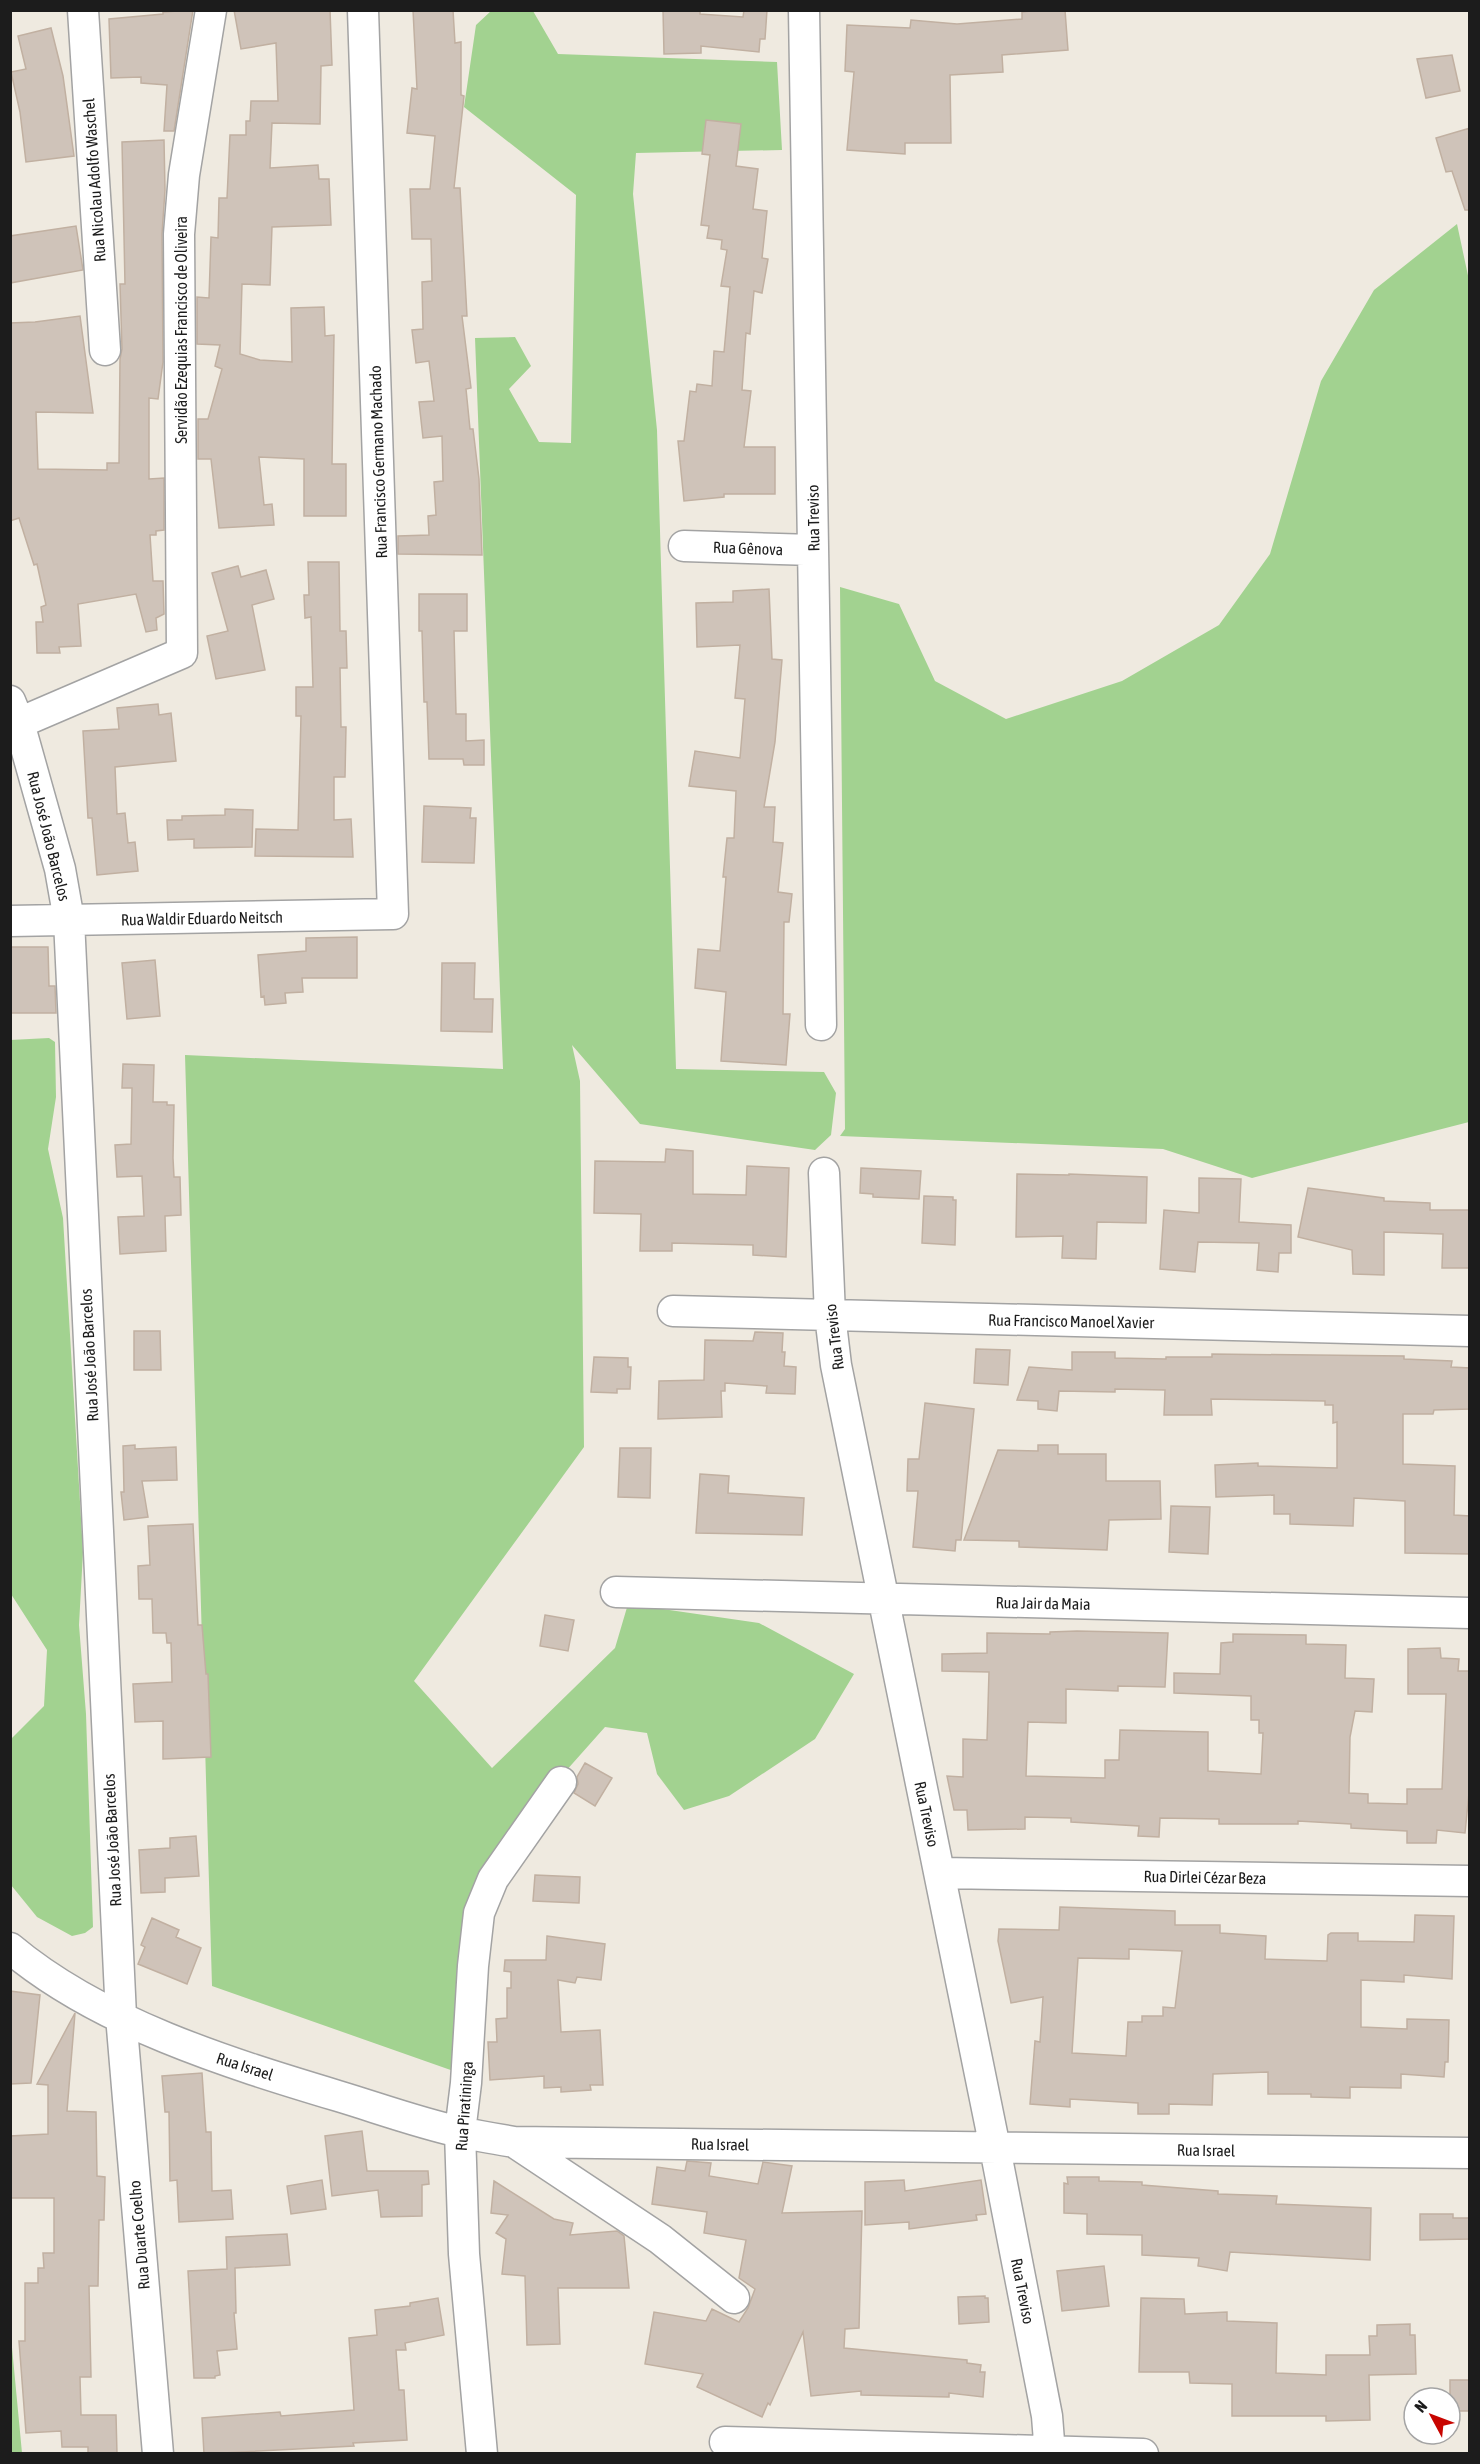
<svg xmlns="http://www.w3.org/2000/svg" width="1480" height="2464" font-family="'Asap Condensed',sans-serif">
<rect width="100%" height="100%" fill="#efeae0"/>
<path fill="#a2d290" d="M 491,11 L 533,11 L 558,54 L 777,62 L 782,150 L 636,153 L 633,194 L 657,430 L 676,1069 L 824,1072 L 836,1093 L 831,1135 L 815,1150 L 640,1124 L 572,1045 L 580,1081 L 584,1447 L 414,1681 L 492,1768 L 615,1648 L 628,1604 L 759,1623 L 854,1674 L 815,1739 L 729,1796 L 684,1810 L 657,1774 L 647,1733 L 605,1727 L 557,1781 L 485,1880 L 462,2074 L 212,1986 L 185,1055 L 503,1069 L 475,338 L 515,337 L 531,366 L 509,389 L 539,442 L 571,443 L 576,195 L 464,107 L 476,25 Z
M 1457,224 L 1470,285 L 1469,1122 L 1252,1178 L 1163,1149 L 840,1136 L 845,1129 L 840,587 L 899,604 L 935,681 L 1006,719 L 1122,681 L 1219,625 L 1270,554 L 1321,381 L 1374,290 Z
M 49,1038 L 55,1042 L 56,1097 L 48,1149 L 63,1218 L 83,1552 L 79,1625 L 86,1714 L 93,1927 L 85,1933 L 72,1936 L 37,1917 L 11,1885 L 11,1739 L 44,1706 L 47,1650 L 11,1594 L 10,1040 Z
M 10,2337 L 11,2337 L 22,2453 L 11,2453 Z"/>
<path fill="#cfc3b9" stroke="#c1b0a1" stroke-width="1.5" fill-rule="evenodd" d="M 193,10 L 174,131 L 164,131 L 167,85 L 141,83 L 141,77 L 111,78 L 109,19 L 163,14 L 163,12 Z
M 234,10 L 330,10 L 332,65 L 321,66 L 320,124 L 272,123 L 270,168 L 318,165 L 319,179 L 329,179 L 331,225 L 272,227 L 270,285 L 242,284 L 240,354 L 260,360 L 292,362 L 291,308 L 324,307 L 325,336 L 334,335 L 332,464 L 346,464 L 346,516 L 304,516 L 304,459 L 259,457 L 264,505 L 272,504 L 274,525 L 219,528 L 211,459 L 198,459 L 198,419 L 208,419 L 222,369 L 215,366 L 220,345 L 197,344 L 197,297 L 209,298 L 211,237 L 218,238 L 219,198 L 227,198 L 230,135 L 246,135 L 246,121 L 250,121 L 251,101 L 278,101 L 276,43 L 241,49 Z
M 413,10 L 453,10 L 455,43 L 461,42 L 461,95 L 464,96 L 454,188 L 460,188 L 467,316 L 462,316 L 471,388 L 466,389 L 470,429 L 473,429 L 479,479 L 482,555 L 398,554 L 398,536 L 429,535 L 428,516 L 436,515 L 434,482 L 443,481 L 442,436 L 423,438 L 419,402 L 434,401 L 429,361 L 416,363 L 412,330 L 423,329 L 422,282 L 432,281 L 431,239 L 412,239 L 410,189 L 430,189 L 435,136 L 407,133 L 412,88 L 417,89 Z
M 663,10 L 700,10 L 700,14 L 743,17 L 744,10 L 767,10 L 765,39 L 760,39 L 759,52 L 701,46 L 701,53 L 664,54 Z
M 1039,10 L 1065,10 L 1068,50 L 1002,55 L 1003,72 L 950,75 L 951,143 L 905,143 L 905,154 L 847,150 L 854,72 L 845,71 L 847,25 L 910,28 L 911,20 L 957,24 L 1022,19 L 1022,12 Z
M 51,28 L 63,76 L 74,156 L 26,162 L 20,112 L 11,72 L 26,69 L 18,36 Z
M 1452,55 L 1460,91 L 1426,98 L 1417,59 Z
M 706,120 L 741,124 L 736,166 L 758,169 L 753,209 L 767,211 L 762,258 L 768,259 L 762,293 L 754,291 L 750,334 L 746,333 L 742,390 L 751,391 L 744,447 L 775,447 L 775,494 L 724,494 L 724,497 L 684,501 L 678,441 L 684,441 L 690,391 L 696,392 L 697,384 L 712,386 L 714,351 L 724,352 L 730,287 L 721,286 L 727,250 L 721,249 L 722,240 L 707,238 L 709,226 L 701,225 L 710,155 L 702,154 Z
M 1470,128 L 1470,210 L 1465,210 L 1452,171 L 1446,172 L 1436,138 Z
M 164,140 L 165,190 L 162,234 L 163,362 L 158,399 L 149,398 L 149,479 L 164,478 L 164,530 L 156,531 L 156,535 L 150,535 L 153,581 L 163,581 L 164,614 L 156,618 L 157,630 L 146,632 L 136,594 L 78,604 L 81,646 L 59,647 L 60,653 L 37,653 L 36,622 L 43,622 L 41,607 L 46,605 L 37,564 L 34,565 L 19,518 L 10,521 L 10,323 L 35,322 L 80,316 L 93,413 L 36,412 L 38,469 L 107,470 L 107,463 L 119,463 L 120,359 L 122,349 L 120,284 L 125,284 L 122,142 Z
M 76,226 L 83,270 L 10,283 L 10,236 Z
M 308,562 L 339,562 L 340,631 L 346,631 L 347,668 L 340,668 L 341,727 L 346,727 L 345,777 L 334,777 L 334,820 L 351,819 L 353,857 L 255,856 L 256,829 L 298,830 L 301,716 L 296,716 L 296,687 L 313,687 L 311,617 L 305,618 L 304,595 L 309,595 Z
M 238,566 L 241,577 L 266,570 L 274,599 L 252,605 L 265,670 L 216,679 L 207,636 L 228,631 L 212,573 Z
M 769,589 L 772,659 L 782,660 L 775,742 L 764,807 L 775,807 L 773,842 L 783,843 L 778,892 L 792,894 L 789,922 L 784,922 L 783,1014 L 790,1014 L 786,1065 L 721,1061 L 726,992 L 695,988 L 698,949 L 720,951 L 726,877 L 723,877 L 727,838 L 734,838 L 736,791 L 689,786 L 695,751 L 740,758 L 745,699 L 735,698 L 740,645 L 697,647 L 696,603 L 733,602 L 733,591 Z
M 419,594 L 467,594 L 467,631 L 454,631 L 456,714 L 466,714 L 466,741 L 484,740 L 484,765 L 464,765 L 463,759 L 429,759 L 427,702 L 424,702 L 422,631 L 419,631 Z
M 158,704 L 159,715 L 171,713 L 176,761 L 115,767 L 117,814 L 125,813 L 128,843 L 135,842 L 138,871 L 97,875 L 92,818 L 88,818 L 83,731 L 119,729 L 117,708 Z
M 424,806 L 471,808 L 470,818 L 476,818 L 474,863 L 422,862 Z
M 225,809 L 253,810 L 252,847 L 194,848 L 194,839 L 168,840 L 167,820 L 182,820 L 182,816 L 225,815 Z
M 357,937 L 357,978 L 302,978 L 303,992 L 285,993 L 286,1003 L 265,1005 L 264,996 L 261,997 L 258,955 L 306,951 L 306,938 Z
M 10,947 L 48,947 L 49,986 L 55,986 L 56,1013 L 10,1013 Z
M 155,960 L 160,1016 L 127,1019 L 122,963 Z
M 442,963 L 475,963 L 474,999 L 493,999 L 492,1032 L 441,1031 Z
M 123,1064 L 154,1065 L 153,1102 L 167,1102 L 167,1105 L 174,1105 L 173,1158 L 174,1177 L 180,1177 L 181,1215 L 165,1216 L 166,1251 L 120,1254 L 118,1217 L 144,1216 L 142,1176 L 117,1177 L 115,1145 L 131,1144 L 132,1088 L 122,1088 Z
M 666,1149 L 693,1151 L 693,1194 L 746,1195 L 747,1166 L 789,1168 L 786,1257 L 753,1255 L 753,1245 L 672,1243 L 672,1251 L 640,1251 L 641,1214 L 594,1213 L 595,1161 L 665,1162 Z
M 861,1168 L 921,1171 L 919,1199 L 873,1197 L 873,1194 L 860,1193 Z
M 1017,1174 L 1069,1175 L 1069,1174 L 1147,1177 L 1146,1223 L 1097,1222 L 1096,1259 L 1062,1258 L 1063,1236 L 1016,1237 Z
M 1199,1178 L 1241,1179 L 1239,1222 L 1291,1225 L 1291,1253 L 1279,1253 L 1278,1272 L 1257,1270 L 1259,1243 L 1198,1242 L 1195,1272 L 1160,1269 L 1164,1210 L 1199,1213 Z
M 1308,1188 L 1384,1198 L 1384,1201 L 1430,1203 L 1430,1210 L 1470,1210 L 1470,1268 L 1442,1268 L 1443,1234 L 1384,1232 L 1384,1275 L 1353,1274 L 1352,1250 L 1298,1237 Z
M 924,1196 L 953,1197 L 953,1200 L 956,1200 L 955,1245 L 922,1243 Z
M 134,1331 L 160,1331 L 161,1370 L 134,1370 Z
M 755,1332 L 783,1333 L 782,1352 L 785,1352 L 784,1366 L 796,1367 L 795,1394 L 766,1393 L 767,1386 L 725,1383 L 725,1391 L 721,1391 L 722,1417 L 658,1419 L 659,1381 L 704,1380 L 705,1340 L 753,1341 Z
M 976,1349 L 1010,1350 L 1008,1385 L 974,1383 Z
M 1072,1352 L 1115,1352 L 1115,1358 L 1166,1359 L 1166,1357 L 1212,1357 L 1212,1354 L 1404,1356 L 1404,1359 L 1452,1361 L 1451,1367 L 1470,1368 L 1470,1409 L 1434,1410 L 1433,1414 L 1403,1414 L 1403,1464 L 1455,1466 L 1454,1515 L 1470,1516 L 1470,1554 L 1405,1553 L 1405,1501 L 1354,1498 L 1353,1526 L 1290,1524 L 1290,1514 L 1274,1514 L 1274,1495 L 1216,1497 L 1215,1465 L 1258,1463 L 1258,1466 L 1337,1468 L 1337,1422 L 1333,1423 L 1333,1405 L 1325,1405 L 1325,1401 L 1211,1399 L 1212,1415 L 1164,1415 L 1165,1390 L 1115,1389 L 1115,1392 L 1059,1391 L 1057,1411 L 1038,1409 L 1038,1401 L 1017,1400 L 1029,1367 L 1072,1370 Z
M 594,1357 L 628,1358 L 628,1367 L 631,1367 L 630,1389 L 617,1389 L 617,1393 L 591,1392 Z
M 925,1403 L 974,1409 L 961,1540 L 956,1540 L 955,1551 L 913,1547 L 918,1491 L 907,1491 L 908,1459 L 919,1459 Z
M 135,1445 L 135,1449 L 176,1447 L 177,1480 L 142,1481 L 148,1517 L 124,1520 L 121,1492 L 124,1492 L 123,1446 Z
M 1038,1445 L 1058,1445 L 1058,1454 L 1106,1454 L 1106,1481 L 1160,1481 L 1161,1519 L 1109,1520 L 1107,1550 L 1019,1547 L 1019,1541 L 964,1540 L 998,1450 L 1038,1451 Z
M 620,1448 L 651,1448 L 650,1498 L 618,1497 Z
M 700,1474 L 729,1476 L 728,1493 L 804,1498 L 802,1535 L 696,1533 Z
M 1171,1506 L 1210,1507 L 1208,1554 L 1169,1552 Z
M 193,1524 L 198,1625 L 202,1625 L 206,1674 L 208,1674 L 211,1757 L 163,1759 L 163,1721 L 135,1722 L 133,1684 L 172,1682 L 171,1643 L 167,1643 L 166,1633 L 153,1633 L 152,1599 L 139,1599 L 138,1566 L 150,1565 L 148,1526 Z
M 545,1615 L 574,1620 L 568,1651 L 540,1646 Z
M 1077,1631 L 1168,1633 L 1165,1687 L 1118,1686 L 1118,1691 L 1066,1689 L 1066,1723 L 1028,1722 L 1026,1776 L 1105,1778 L 1105,1760 L 1119,1760 L 1120,1730 L 1208,1732 L 1208,1771 L 1261,1774 L 1263,1733 L 1259,1733 L 1259,1720 L 1251,1720 L 1251,1696 L 1174,1693 L 1174,1673 L 1220,1674 L 1221,1643 L 1233,1642 L 1233,1634 L 1306,1635 L 1306,1644 L 1346,1645 L 1345,1678 L 1374,1679 L 1372,1712 L 1355,1711 L 1350,1737 L 1349,1793 L 1368,1794 L 1368,1803 L 1407,1804 L 1407,1789 L 1442,1789 L 1446,1694 L 1408,1694 L 1408,1649 L 1440,1648 L 1441,1658 L 1459,1659 L 1458,1671 L 1470,1671 L 1470,1783 L 1465,1833 L 1437,1830 L 1436,1843 L 1407,1843 L 1407,1831 L 1351,1828 L 1351,1824 L 1298,1821 L 1298,1824 L 1219,1824 L 1219,1819 L 1160,1818 L 1159,1837 L 1138,1836 L 1139,1826 L 1071,1822 L 1071,1818 L 1025,1817 L 1025,1829 L 968,1830 L 967,1810 L 954,1810 L 947,1776 L 963,1777 L 963,1739 L 987,1740 L 989,1672 L 942,1671 L 942,1654 L 987,1653 L 987,1633 L 1050,1634 L 1050,1632 Z
M 585,1763 L 612,1778 L 595,1806 L 574,1793 L 578,1784 L 577,1777 Z
M 196,1836 L 199,1876 L 165,1878 L 165,1892 L 141,1893 L 139,1850 L 170,1848 L 170,1838 Z
M 535,1875 L 580,1877 L 579,1903 L 533,1901 Z
M 1060,1907 L 1175,1911 L 1175,1925 L 1220,1925 L 1220,1933 L 1266,1936 L 1265,1959 L 1327,1961 L 1328,1935 L 1331,1933 L 1358,1933 L 1358,1941 L 1414,1942 L 1415,1915 L 1454,1916 L 1452,1979 L 1404,1975 L 1404,1982 L 1361,1980 L 1361,2027 L 1407,2029 L 1407,2019 L 1449,2020 L 1448,2062 L 1445,2062 L 1444,2077 L 1401,2074 L 1401,2088 L 1350,2087 L 1350,2098 L 1311,2097 L 1311,2094 L 1268,2094 L 1268,2072 L 1213,2074 L 1212,2105 L 1169,2104 L 1169,2114 L 1138,2114 L 1138,2103 L 1070,2099 L 1070,2107 L 1030,2104 L 1035,2041 L 1040,2042 L 1043,1997 L 1011,2003 L 998,1941 L 999,1929 L 1059,1930 ZM 1129,1949 L 1182,1951 L 1175,2008 L 1163,2007 L 1163,2016 L 1142,2016 L 1142,2022 L 1128,2022 L 1126,2056 L 1072,2053 L 1078,1958 L 1129,1959 Z
M 152,1918 L 179,1930 L 176,1937 L 201,1948 L 187,1984 L 138,1964 L 145,1947 L 141,1945 Z
M 547,1936 L 605,1944 L 601,1980 L 577,1977 L 575,1983 L 558,1980 L 561,2032 L 600,2030 L 603,2085 L 590,2085 L 591,2090 L 561,2092 L 561,2087 L 544,2088 L 544,2076 L 490,2080 L 488,2042 L 497,2042 L 496,2019 L 507,2018 L 507,1988 L 511,1988 L 511,1972 L 504,1971 L 505,1960 L 546,1960 Z
M 10,1991 L 40,1995 L 31,2083 L 10,2084 Z
M 75,2013 L 67,2111 L 96,2112 L 97,2176 L 105,2177 L 104,2220 L 99,2220 L 98,2286 L 89,2286 L 91,2377 L 80,2377 L 81,2415 L 116,2415 L 117,2454 L 88,2454 L 88,2447 L 62,2447 L 61,2431 L 26,2433 L 19,2341 L 25,2341 L 25,2283 L 38,2283 L 38,2268 L 44,2268 L 43,2253 L 54,2253 L 54,2198 L 10,2198 L 10,2136 L 48,2134 L 48,2085 L 37,2084 Z
M 202,2073 L 206,2132 L 211,2132 L 212,2191 L 231,2190 L 233,2219 L 179,2222 L 177,2180 L 170,2181 L 169,2112 L 165,2112 L 162,2076 Z
M 362,2131 L 367,2171 L 428,2171 L 429,2184 L 422,2185 L 422,2216 L 381,2217 L 378,2190 L 332,2196 L 325,2136 Z
M 687,2161 L 711,2163 L 709,2176 L 758,2184 L 763,2162 L 792,2166 L 782,2213 L 862,2211 L 859,2328 L 845,2329 L 844,2348 L 967,2360 L 967,2363 L 981,2365 L 980,2372 L 985,2372 L 983,2397 L 949,2393 L 949,2397 L 861,2395 L 861,2391 L 811,2396 L 803,2332 L 770,2405 L 768,2403 L 762,2417 L 697,2387 L 703,2374 L 645,2364 L 654,2312 L 706,2321 L 712,2309 L 739,2322 L 748,2308 L 755,2289 L 739,2278 L 746,2240 L 704,2233 L 707,2212 L 652,2204 L 657,2167 L 685,2171 Z
M 1067,2177 L 1099,2177 L 1099,2181 L 1142,2182 L 1142,2185 L 1218,2191 L 1218,2194 L 1277,2196 L 1276,2204 L 1371,2208 L 1370,2260 L 1230,2252 L 1227,2271 L 1198,2266 L 1199,2258 L 1142,2255 L 1142,2235 L 1087,2234 L 1087,2214 L 1064,2213 L 1064,2183 L 1068,2184 Z
M 322,2180 L 326,2209 L 291,2214 L 287,2186 Z
M 904,2180 L 905,2191 L 981,2180 L 986,2214 L 976,2215 L 977,2220 L 909,2229 L 909,2222 L 865,2225 L 865,2182 Z
M 494,2181 L 554,2219 L 573,2223 L 570,2235 L 617,2231 L 624,2236 L 629,2288 L 558,2288 L 560,2344 L 527,2345 L 525,2276 L 502,2274 L 506,2239 L 496,2233 L 508,2215 L 491,2213 Z
M 1420,2214 L 1453,2214 L 1453,2218 L 1470,2218 L 1470,2239 L 1420,2240 Z
M 287,2234 L 290,2265 L 235,2268 L 236,2313 L 234,2313 L 237,2349 L 217,2351 L 220,2375 L 215,2376 L 215,2378 L 194,2378 L 188,2271 L 227,2269 L 226,2237 Z
M 1104,2266 L 1109,2306 L 1062,2311 L 1057,2271 Z
M 985,2296 L 985,2298 L 988,2298 L 989,2322 L 959,2324 L 958,2297 Z
M 438,2298 L 444,2335 L 405,2343 L 406,2350 L 396,2350 L 399,2390 L 404,2390 L 407,2440 L 353,2443 L 354,2446 L 204,2454 L 202,2418 L 280,2412 L 281,2416 L 354,2410 L 349,2338 L 377,2335 L 375,2310 L 410,2306 L 410,2303 Z
M 1141,2298 L 1184,2299 L 1185,2314 L 1227,2312 L 1227,2321 L 1277,2323 L 1276,2373 L 1326,2375 L 1326,2355 L 1370,2355 L 1369,2336 L 1377,2336 L 1377,2325 L 1410,2324 L 1410,2335 L 1415,2335 L 1416,2374 L 1369,2375 L 1370,2420 L 1326,2421 L 1326,2416 L 1232,2416 L 1232,2384 L 1190,2383 L 1189,2372 L 1139,2372 Z
M 1450,2380 L 1470,2380 L 1470,2411 L 1450,2411 Z"/>
<g fill="none" stroke-linecap="round" stroke-linejoin="round">
<defs>
<path id="minor" d="M 83,10 L 105,350
M 804,10 L 821,1025
M 684,546 L 813,550
M 10,701 L 19,723 L 60,869 L 69,920 L 121,2016 L 158,2454
M 19,723 L 182,653 L 179,234 L 184,175 L 211,10
M 10,921 L 393,914 L 363,10
M 824,1173 L 830,1315 L 836,1365 L 995,2148 L 1047,2416 L 1050,2454
M 673,1311 L 1470,1331
M 616,1592 L 1470,1613
M 940,1873 L 1470,1881
M 10,1948 C 99,2023 228,2063 338,2096 C 378,2108 419,2123 460,2132 C 478,2136 496,2139 514,2142 L 1470,2153
M 514,2142 L 660,2239 L 734,2298
M 725,2442 L 1143,2454
M 482,2454 L 464,2254 L 460,2132 L 466,2083 L 473,1966 L 479,1913 L 493,1879 L 561,1782"/>
</defs>
<use href="#minor" stroke="#a3a3a3" stroke-width="33"/>
<use href="#minor" stroke="#fff" stroke-width="30"/>
</g>
<g text-anchor="middle" dominant-baseline="central" stroke-width="5" stroke-linejoin="round" paint-order="stroke">
<g font-size="16" fill="#1c1c1c" stroke="#fff">
<text transform="translate(94 180) rotate(-94)">Rua Nicolau Adolfo Waschel</text>
<text transform="translate(181 330) rotate(-90)">Servidão Ezequias Francisco de Oliveira</text>
<text transform="translate(378 462) rotate(-92)">Rua Francisco Germano Machado</text>
<text transform="translate(813 518) rotate(-91)">Rua Treviso</text>
<text transform="translate(748 548) rotate(2)">Rua Gênova</text>
<text transform="translate(49 836) rotate(76)">Rua José João Barcelos</text>
<text transform="translate(202 918) rotate(-1)">Rua Waldir Eduardo Neitsch</text>
<text transform="translate(1071 1321) rotate(1)">Rua Francisco Manoel Xavier</text>
<text transform="translate(834 1337) rotate(-97)">Rua Treviso</text>
<text transform="translate(89 1355) rotate(-93)">Rua José João Barcelos</text>
<text transform="translate(1043 1603) rotate(1)">Rua Jair da Maia</text>
<text transform="translate(927 1814) rotate(78)">Rua Treviso</text>
<text transform="translate(112 1840) rotate(-93)">Rua José João Barcelos</text>
<text transform="translate(1205 1877) rotate(1)">Rua Dirlei Cézar Beza</text>
<text transform="translate(245 2066) rotate(18)">Rua Israel</text>
<text transform="translate(464 2106) rotate(-86)">Rua Piratininga</text>
<text transform="translate(720 2144) rotate(1)">Rua Israel</text>
<text transform="translate(1206 2150) rotate(1)">Rua Israel</text>
<text transform="translate(139 2235) rotate(-95)">Rua Duarte Coelho</text>
<text transform="translate(1023 2291) rotate(79)">Rua Treviso</text>
</g>
</g>
<rect width="1480" height="2464" fill="none" stroke="#1c1c1c" stroke-width="24"/>
<g transform="translate(1432 2416) rotate(311)"><circle r="28" fill="#ffffff" stroke="#a4a4a4" stroke-width="1.5"/>
<path d="M0-4.5L10 22L0 15L-10 22Z" fill="#c80500"/>
<text y="-9" font-size="16" font-weight="bold" text-anchor="middle" fill="#1c1c1c">N</text>
</g>
</svg>
